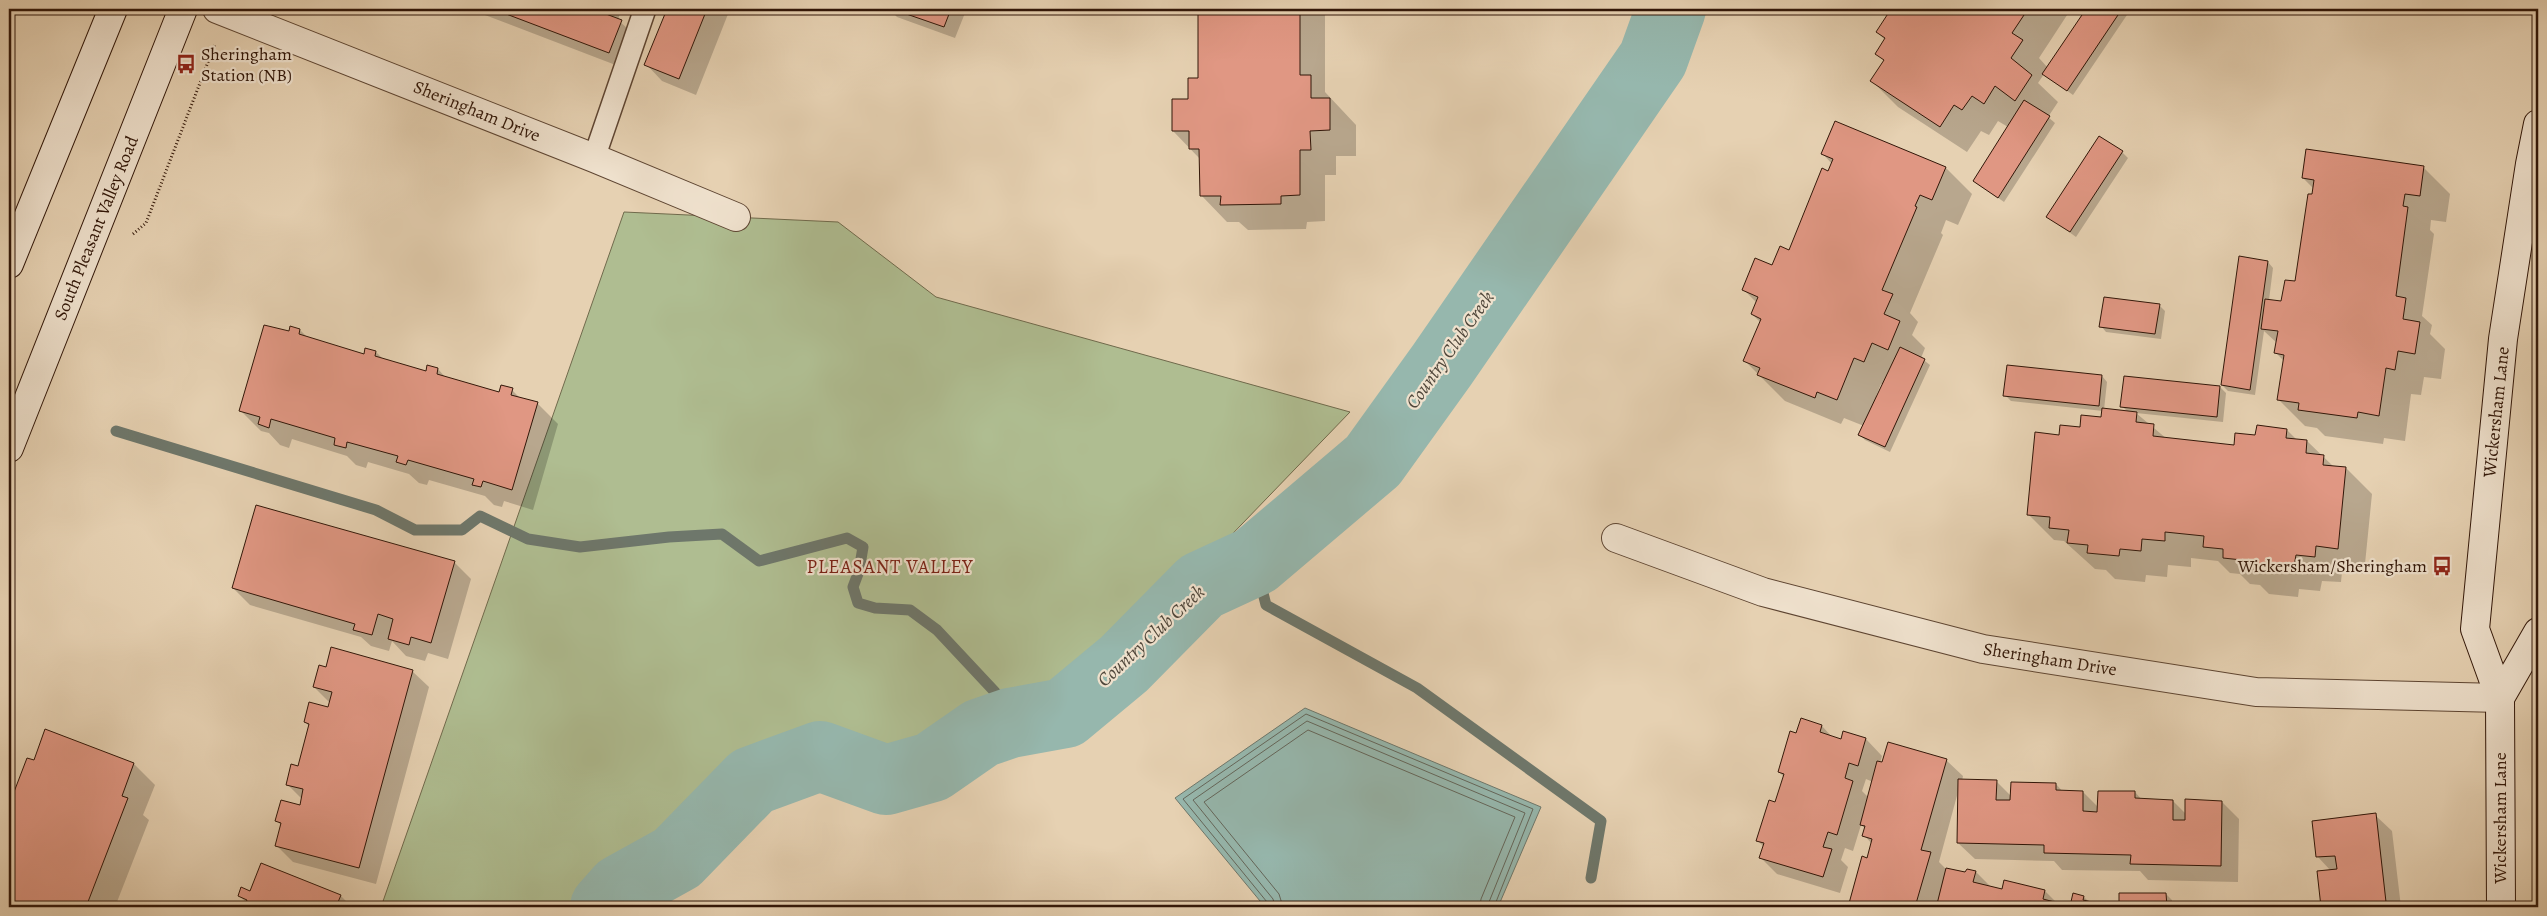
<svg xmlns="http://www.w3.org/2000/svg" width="2547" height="916" font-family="Alegreya,serif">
<rect width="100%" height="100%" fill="#e6d1b2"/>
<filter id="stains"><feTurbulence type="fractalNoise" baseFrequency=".004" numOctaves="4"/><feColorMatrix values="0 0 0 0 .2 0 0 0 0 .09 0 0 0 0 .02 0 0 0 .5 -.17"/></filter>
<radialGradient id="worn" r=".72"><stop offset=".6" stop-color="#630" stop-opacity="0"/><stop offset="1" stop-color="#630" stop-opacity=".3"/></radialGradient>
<path fill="#afbd91" stroke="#706a4c" d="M 624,212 L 838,222 L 936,297 L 1350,412 L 1080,692 L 1025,702 L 888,767 L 817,741 L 774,757 L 710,803 L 653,858 L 594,907 L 381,907 Z"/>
<path fill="#96b7ad" stroke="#6e776b" d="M 1305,708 L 1541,807 L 1498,907 L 1265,907 L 1175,798 Z"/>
<path fill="#0003" fill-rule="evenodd" d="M 474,9 L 616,9 L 620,13 L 618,20 L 638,38 L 626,69 L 477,12 Z
M 668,9 L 730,9 L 696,95 L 662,81 L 646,64 Z
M 889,9 L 961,9 L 965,13 L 955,38 L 897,17 Z
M 1199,9 L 1319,9 L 1325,15 L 1325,92 L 1356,125 L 1356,156 L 1336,156 L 1336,175 L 1325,175 L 1325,221 L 1307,222 L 1306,229 L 1248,230 L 1239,222 L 1227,222 L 1201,195 L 1201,160 L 1173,131 L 1199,79 Z
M 1893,9 L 2071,9 L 2039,58 L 2048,68 L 2087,9 L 2131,9 L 2073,95 L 2044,74 L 2038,83 L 2058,102 L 2048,117 L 2055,123 L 2004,202 L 1974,181 L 2008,127 L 1998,121 L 1989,135 L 1981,131 L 1967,152 L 1898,107 L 1872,81 L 1885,62 L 1877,54 L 1885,40 L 1877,32 Z
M 2122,152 L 2128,158 L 2076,237 L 2047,216 Z
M 1822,153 L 1946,168 L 1972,194 L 1958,225 L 1946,220 L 1941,233 L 1943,235 L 1910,313 L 1918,322 L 1912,335 L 1925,348 L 1921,358 L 1930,365 L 1890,452 L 1865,440 L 1860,435 L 1864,426 L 1844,418 L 1841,424 L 1785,401 L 1744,360 L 1760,322 L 1752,314 L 1757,303 L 1744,290 L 1789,251 L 1832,164 ZM 1881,384 L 1883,384 L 1878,396 L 1876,396 Z
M 2423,167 L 2450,194 L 2446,222 L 2431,220 L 2430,230 L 2434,234 L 2422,316 L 2432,325 L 2430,334 L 2445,349 L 2441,379 L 2424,377 L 2421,395 L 2411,394 L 2405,441 L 2384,438 L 2383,444 L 2325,436 L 2317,428 L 2305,426 L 2279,400 L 2284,361 L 2276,353 L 2277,343 L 2264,331 L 2255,395 L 2228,391 L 2222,385 L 2268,262 L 2273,268 L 2269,300 L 2282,303 L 2296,282 L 2314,189 L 2303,178 Z
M 2159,305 L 2165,311 L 2161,339 L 2106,332 L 2101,326 Z
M 300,330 L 308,338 L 365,355 L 376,352 L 384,360 L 427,373 L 438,369 L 446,378 L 500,394 L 512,390 L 521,399 L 537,403 L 558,424 L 533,510 L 504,501 L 502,507 L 494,505 L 485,496 L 429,480 L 427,485 L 419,483 L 409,474 L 368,462 L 366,468 L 356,465 L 347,456 L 292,439 L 289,448 L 280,445 L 269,433 L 261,431 L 241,411 L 290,333 Z
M 2102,376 L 2107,382 L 2104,410 L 2128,412 L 2122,406 L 2220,387 L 2226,393 L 2223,422 L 2136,413 L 2167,439 L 2235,446 L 2256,436 L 2287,430 L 2297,440 L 2307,441 L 2334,467 L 2346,468 L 2372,494 L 2364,574 L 2342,572 L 2341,582 L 2322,581 L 2320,591 L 2299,589 L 2298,597 L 2269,594 L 2260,585 L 2250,584 L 2240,574 L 2230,573 L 2218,561 L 2191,558 L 2191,567 L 2168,565 L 2167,577 L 2146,575 L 2145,582 L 2115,579 L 2106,570 L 2095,569 L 2064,541 L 2054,540 L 2028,514 L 2060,436 L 2102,418 L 2103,411 L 2011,401 L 2005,395 Z
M 454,562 L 471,579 L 448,659 L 428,653 L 425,661 L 406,656 L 392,641 L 389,651 L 371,646 L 361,637 L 250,605 L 233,588 Z
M 412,671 L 429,687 L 376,884 L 293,862 L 276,845 L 282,826 L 277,821 L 300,806 L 302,799 L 287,784 L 298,767 L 309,726 L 305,722 L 329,708 L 330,703 L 314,687 Z
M 1801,720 L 1822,726 L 1833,738 L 1842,740 L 1866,739 L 1882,756 L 1880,763 L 1946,760 L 1963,776 L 1962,781 L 1996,781 L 2012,797 L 2056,784 L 2063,792 L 2083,792 L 2099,808 L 2135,792 L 2142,800 L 2173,801 L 2186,814 L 2222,802 L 2239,819 L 2238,882 L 2148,880 L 2140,871 L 2062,870 L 2054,861 L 1975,859 L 1958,843 L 1958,792 L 1939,862 L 1946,869 L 1966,874 L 1967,870 L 1976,872 L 1992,888 L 2003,891 L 2005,882 L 2045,891 L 2058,904 L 2070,907 L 1942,907 L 1938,903 L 1937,907 L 1849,907 L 1863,858 L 1867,859 L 1872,844 L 1864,835 L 1866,829 L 1861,825 L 1853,851 L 1845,848 L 1841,860 L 1848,867 L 1840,893 L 1777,874 L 1760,857 L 1764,847 L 1758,841 L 1776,804 L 1784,777 L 1779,772 L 1797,735 ZM 1866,779 L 1873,782 L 1869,798 L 1862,791 Z
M 46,731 L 134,764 L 155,785 L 143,815 L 149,820 L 115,907 L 9,907 L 9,809 L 28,759 L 35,762 Z
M 2375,815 L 2392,831 L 2401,907 L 2323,907 L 2318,872 L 2331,871 L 2318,857 Z
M 251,892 L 341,896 L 352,907 L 245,907 L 247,903 L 239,896 Z
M 2166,894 L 2172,900 L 2172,907 L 2120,907 L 2120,895 Z
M 2074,895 L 2084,897 L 2090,903 L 2105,907 L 2071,907 Z"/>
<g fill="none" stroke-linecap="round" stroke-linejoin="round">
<path stroke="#64665a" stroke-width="1" d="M 1269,907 L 1267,902 L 1183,799 L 1306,714 L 1533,809 L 1494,907
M 1275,907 L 1273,899 L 1193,800 L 1307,721 L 1525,813 L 1487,907
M 1283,907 L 1279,894 L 1204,802 L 1308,730 L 1515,817 L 1481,899 L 1480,907"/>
<path stroke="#6e776b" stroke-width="11" d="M 116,431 L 376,510 L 415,530 L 462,530 L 480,516 L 528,539 L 580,547 L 669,537 L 722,534 L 759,561 L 847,538 L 863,547 L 859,571 L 853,587 L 858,603 L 875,608 L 910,610 L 937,630 L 995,692 L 1010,723
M 1255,561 L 1266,605 L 1417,688 L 1601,821 L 1591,878"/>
<path stroke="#96b7ad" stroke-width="70" d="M 605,907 L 621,889 L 677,858 L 752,781 L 820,756 L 886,780 L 932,767 L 981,733 L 1010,723 L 1065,713 L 1124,664 L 1201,586 L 1255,561 L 1373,461 L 1442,365 L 1653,59 L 1671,9"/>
</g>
<path fill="#e09783" stroke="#311608" d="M 493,9 L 599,9 L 598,11 L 622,20 L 609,53 Z
M 667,9 L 707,9 L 679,79 L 644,65 Z
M 892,9 L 951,9 L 944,27 Z
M 1198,9 L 1300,9 L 1300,75 L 1311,75 L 1311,98 L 1330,98 L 1330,130 L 1310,131 L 1311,150 L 1300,150 L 1300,195 L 1281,196 L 1281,204 L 1220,205 L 1221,196 L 1200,196 L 1199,149 L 1189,149 L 1189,131 L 1172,131 L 1172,99 L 1188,99 L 1188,78 L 1198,78 Z
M 1891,9 L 2028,9 L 2012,33 L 2023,40 L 2011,58 L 2032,75 L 2015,101 L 1995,86 L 1984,104 L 1972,96 L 1962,110 L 1954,105 L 1940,127 L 1870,81 L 1884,60 L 1875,54 L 1885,38 L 1876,32 Z
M 2086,9 L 2122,9 L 2067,91 L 2042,74 Z
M 2024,100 L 2050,116 L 1998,198 L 1973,181 Z
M 1835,121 L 1946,167 L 1932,200 L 1920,195 L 1915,206 L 1917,207 L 1882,290 L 1893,294 L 1884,314 L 1900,321 L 1888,350 L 1872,343 L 1864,362 L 1854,358 L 1837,400 L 1817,392 L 1815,398 L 1757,375 L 1760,368 L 1743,361 L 1761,319 L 1751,314 L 1758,297 L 1742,290 L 1755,258 L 1772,265 L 1780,246 L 1789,250 L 1822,168 L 1828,171 L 1833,159 L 1821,154 Z
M 2099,136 L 2123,151 L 2070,232 L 2046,217 Z
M 2306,149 L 2424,166 L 2420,196 L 2405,194 L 2403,206 L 2408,207 L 2396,296 L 2406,298 L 2403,319 L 2420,322 L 2415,354 L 2398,351 L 2395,370 L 2386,368 L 2379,416 L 2358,412 L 2357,418 L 2298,410 L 2299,403 L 2277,400 L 2284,355 L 2274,353 L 2278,331 L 2261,329 L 2265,299 L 2281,301 L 2285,280 L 2295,281 L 2308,194 L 2312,194 L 2314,180 L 2302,178 Z
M 2239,256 L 2268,261 L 2250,390 L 2221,385 Z
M 2104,297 L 2160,304 L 2155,334 L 2099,327 Z
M 264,325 L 289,331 L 290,326 L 300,329 L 299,334 L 364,354 L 365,348 L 376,351 L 375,356 L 426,371 L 427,365 L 438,368 L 437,374 L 499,392 L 501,385 L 513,388 L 511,395 L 538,402 L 512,490 L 483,481 L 481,487 L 472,485 L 474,479 L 408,460 L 406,465 L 396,462 L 398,456 L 347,442 L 346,448 L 334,445 L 335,438 L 271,419 L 269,428 L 258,424 L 260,417 L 239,411 Z
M 1900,347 L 1925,359 L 1885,447 L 1858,435 Z
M 2007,365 L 2102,375 L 2099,406 L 2003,396 Z
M 2124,376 L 2220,386 L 2217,417 L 2120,407 Z
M 2102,408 L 2137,412 L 2136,422 L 2154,424 L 2153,436 L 2234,445 L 2235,433 L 2255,435 L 2257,425 L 2287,429 L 2286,438 L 2307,440 L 2306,453 L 2324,455 L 2323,465 L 2346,467 L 2338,549 L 2316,546 L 2315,557 L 2296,555 L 2294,566 L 2273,564 L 2272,571 L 2242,568 L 2242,560 L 2223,558 L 2223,549 L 2203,547 L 2204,536 L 2165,532 L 2165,541 L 2142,539 L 2141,551 L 2120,549 L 2119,556 L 2087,553 L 2088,545 L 2067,543 L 2069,530 L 2049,528 L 2050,517 L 2027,515 L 2035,432 L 2059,435 L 2060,425 L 2080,427 L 2081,415 L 2101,417 Z
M 256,505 L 455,561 L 431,643 L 411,637 L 409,645 L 388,639 L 393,619 L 378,614 L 372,635 L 353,630 L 355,624 L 232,588 Z
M 331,647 L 413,670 L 359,868 L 275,846 L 281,823 L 275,821 L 281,800 L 300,805 L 303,789 L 286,785 L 291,764 L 298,766 L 309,724 L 304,722 L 309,702 L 328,707 L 332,692 L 313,687 L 319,665 L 326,667 Z
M 1801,718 L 1822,725 L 1820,732 L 1841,739 L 1843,731 L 1866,738 L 1858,766 L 1849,763 L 1845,778 L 1853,781 L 1837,835 L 1828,832 L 1823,847 L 1832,849 L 1823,877 L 1759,858 L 1764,843 L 1756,841 L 1769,800 L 1775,802 L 1784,774 L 1778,772 L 1790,731 L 1796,733 Z
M 45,729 L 134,763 L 122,796 L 128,798 L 86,907 L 9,907 L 9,805 L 27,758 L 34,760 Z
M 1888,742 L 1947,759 L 1921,850 L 1931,852 L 1915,907 L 1848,907 L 1862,856 L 1867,858 L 1872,839 L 1862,836 L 1865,826 L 1860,825 L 1877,761 L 1882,762 Z
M 1958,779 L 1997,780 L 1996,800 L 2010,800 L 2011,782 L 2056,783 L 2056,790 L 2083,791 L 2083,811 L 2097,812 L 2098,791 L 2135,791 L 2135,798 L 2173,800 L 2173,820 L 2185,820 L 2185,799 L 2222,801 L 2221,866 L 2130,864 L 2131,855 L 2044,853 L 2044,845 L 1957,843 Z
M 2376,813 L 2386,902 L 2378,902 L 2379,907 L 2315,907 L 2321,907 L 2317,871 L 2337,869 L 2335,856 L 2316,857 L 2312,821 Z
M 261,863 L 341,895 L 336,907 L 244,907 L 247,900 L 238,896 L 241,887 L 250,891 Z
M 1946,868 L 1965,872 L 1967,869 L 1976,871 L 1973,882 L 2002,889 L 2004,880 L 2045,890 L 2043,899 L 2070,906 L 2073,893 L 2084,896 L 2083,900 L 2105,905 L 2104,907 L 1951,907 L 1937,904 Z
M 2119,893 L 2166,893 L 2167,907 L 2119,907 Z"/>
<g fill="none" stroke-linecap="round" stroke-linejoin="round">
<defs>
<path id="lane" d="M 594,158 L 645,9"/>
<path id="street" d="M 217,9 L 594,158 L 736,217
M 1616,538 L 1763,592 L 1983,649 L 2256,692 L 2500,698"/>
<path id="secondary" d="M 9,264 L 113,9
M 9,448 L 183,9
M 2500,698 L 2538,632
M 2501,907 L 2500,698 L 2475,629 L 2503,339 L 2530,164 L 2538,124"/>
</defs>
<use href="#lane" stroke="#5e4532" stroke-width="24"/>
<use href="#street" stroke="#5e4532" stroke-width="30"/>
<use href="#secondary" stroke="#311608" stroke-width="30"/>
<path stroke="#311608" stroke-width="3" stroke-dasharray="1 2.5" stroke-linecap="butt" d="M 133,234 L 146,223 L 215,44"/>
<use href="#lane" stroke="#efe1cd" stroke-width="21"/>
<use href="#street" stroke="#efe1cd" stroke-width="28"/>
<use href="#secondary" stroke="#efe1cd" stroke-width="28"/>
</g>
<defs>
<symbol id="bus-bare" viewBox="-9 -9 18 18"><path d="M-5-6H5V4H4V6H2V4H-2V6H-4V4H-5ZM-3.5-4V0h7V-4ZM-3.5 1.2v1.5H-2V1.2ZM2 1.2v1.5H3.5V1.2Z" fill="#8f2418" stroke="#efe1cd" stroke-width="2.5" paint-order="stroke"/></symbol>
</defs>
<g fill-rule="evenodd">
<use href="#bus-bare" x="172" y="50" width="28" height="28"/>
<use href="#bus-bare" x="2428" y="552" width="28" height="28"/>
</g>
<g text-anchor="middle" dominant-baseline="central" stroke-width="4.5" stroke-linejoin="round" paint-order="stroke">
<g font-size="18" fill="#311608" stroke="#efe1cd" text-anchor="start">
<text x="201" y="54">Sheringham<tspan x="201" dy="21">Station (NB)</tspan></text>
<text x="2427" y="566" text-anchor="end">Wickersham/Sheringham</text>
</g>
<g font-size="18" fill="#311608" stroke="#efe1cd">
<text transform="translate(477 111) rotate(22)">Sheringham Drive</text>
<text transform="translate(96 228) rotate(-68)">South Pleasant Valley Road</text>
<text transform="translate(2496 412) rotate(-84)">Wickersham Lane</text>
<text transform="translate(2050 659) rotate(9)">Sheringham Drive</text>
<text transform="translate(2500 818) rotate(-90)">Wickersham Lane</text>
</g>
<g font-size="19" font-style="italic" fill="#4f463a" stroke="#efe1cd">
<text transform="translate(1450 350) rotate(-55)">Country Club Creek</text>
<text transform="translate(1151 636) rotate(-43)">Country Club Creek</text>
</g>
<g font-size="19" letter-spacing="1" fill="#7a1f14" stroke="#efe1cd">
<text x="890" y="567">PLEASANT VALLEY</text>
</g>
</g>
<rect width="2547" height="916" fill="none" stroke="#e6d1b2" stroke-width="30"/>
<rect x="10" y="10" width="2527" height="896" fill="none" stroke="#311608" stroke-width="2.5"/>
<rect x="15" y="15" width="2517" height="886" fill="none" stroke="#311608"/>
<rect width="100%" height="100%" filter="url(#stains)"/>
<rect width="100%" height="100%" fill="url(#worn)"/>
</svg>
